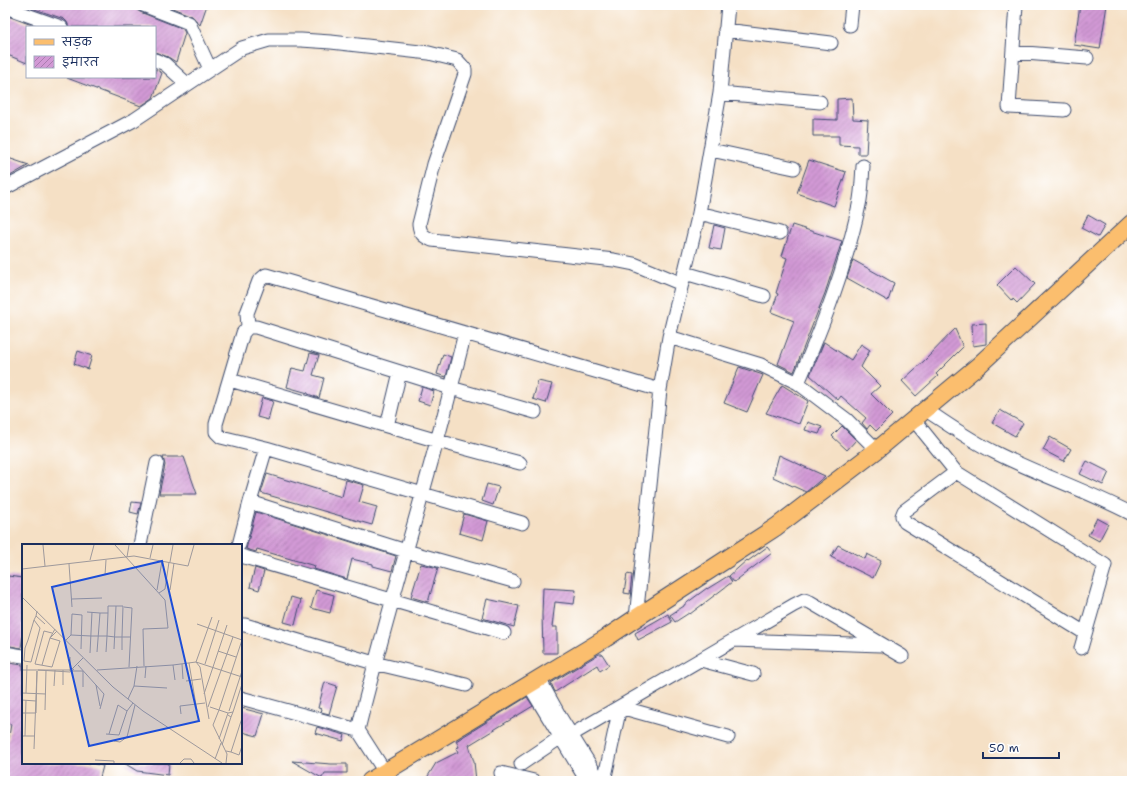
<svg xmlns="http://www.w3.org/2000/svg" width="1137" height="786" font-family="'Shantell Sans','Playpen Sans Deva',sans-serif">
<defs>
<pattern id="building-hatch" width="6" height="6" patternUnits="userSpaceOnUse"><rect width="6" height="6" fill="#d299d5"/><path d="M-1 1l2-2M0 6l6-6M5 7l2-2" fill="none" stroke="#aa7db0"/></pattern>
</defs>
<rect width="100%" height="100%" fill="#fff"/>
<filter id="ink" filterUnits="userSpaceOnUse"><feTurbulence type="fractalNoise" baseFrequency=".025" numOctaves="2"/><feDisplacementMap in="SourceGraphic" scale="8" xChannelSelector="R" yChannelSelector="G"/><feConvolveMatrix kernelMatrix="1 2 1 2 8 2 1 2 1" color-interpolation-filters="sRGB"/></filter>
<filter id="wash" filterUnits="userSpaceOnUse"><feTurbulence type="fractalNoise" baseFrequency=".012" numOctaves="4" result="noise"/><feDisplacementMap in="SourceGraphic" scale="16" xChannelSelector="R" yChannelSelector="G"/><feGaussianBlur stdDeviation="0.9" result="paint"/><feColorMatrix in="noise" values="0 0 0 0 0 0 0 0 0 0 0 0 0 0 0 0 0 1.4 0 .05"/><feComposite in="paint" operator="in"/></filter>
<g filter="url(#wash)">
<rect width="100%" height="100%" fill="#f5e0c5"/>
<g id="blocks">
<path fill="url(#building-hatch)" d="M 23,5 L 135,5 L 137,10 L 140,12 L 183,29 L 185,33 L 176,62 L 168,57 L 155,52 L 155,27 L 69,27 L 67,22 L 64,19 Z
M 165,5 L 207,5 L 200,25 L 192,16 Z
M 1080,5 L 1107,5 L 1100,49 L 1074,45 Z
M 5,15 L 37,27 L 27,27 L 27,63 L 5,54 Z
M 155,69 L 162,73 L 153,98 L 141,106 L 67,78 L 155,77 Z
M 852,98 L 853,119 L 868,120 L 866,154 L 858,154 L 858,146 L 839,145 L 839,136 L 813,136 L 813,119 L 837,120 L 837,99 Z
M 5,157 L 29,165 L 5,179 Z
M 809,160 L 846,172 L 834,206 L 797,193 Z
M 1088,215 L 1105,225 L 1098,237 L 1081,228 Z
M 714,225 L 725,228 L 721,250 L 709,248 Z
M 792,225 L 842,241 L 825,293 L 794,372 L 778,364 L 794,321 L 771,312 L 778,294 L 776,293 L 787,258 L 782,256 Z
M 853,260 L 894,283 L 888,301 L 847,278 Z
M 1016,266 L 1035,284 L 1017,303 L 1013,299 L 1012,301 L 997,285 Z
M 986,323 L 986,344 L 973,346 L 972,324 Z
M 955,329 L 963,347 L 936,374 L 938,376 L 916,396 L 902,381 L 925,360 Z
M 824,342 L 851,360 L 861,344 L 870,350 L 861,367 L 880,386 L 871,394 L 892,415 L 876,431 L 870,425 L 867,429 L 862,423 L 866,418 L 841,396 L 838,400 L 810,375 Z
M 78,351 L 92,356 L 88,369 L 74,364 Z
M 310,353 L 319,355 L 313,375 L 324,378 L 319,398 L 308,394 L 308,393 L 287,387 L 292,368 L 305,371 Z
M 443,354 L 451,357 L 446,377 L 437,374 Z
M 739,367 L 763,375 L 747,412 L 724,403 Z
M 538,381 L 552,384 L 546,403 L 533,399 Z
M 782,385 L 808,401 L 799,424 L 766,413 Z
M 422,387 L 434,391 L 430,405 L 418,401 Z
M 262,398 L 273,401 L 268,420 L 257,417 Z
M 1000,410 L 1023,423 L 1015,436 L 992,423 Z
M 808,422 L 822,427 L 819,434 L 805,430 Z
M 842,426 L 856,440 L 847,450 L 832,436 Z
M 1050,437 L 1071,449 L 1064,461 L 1043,450 Z
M 779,455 L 805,467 L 825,476 L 806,492 L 773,477 Z
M 163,457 L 184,457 L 197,494 L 159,494 L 165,465 Z
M 1087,461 L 1109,472 L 1103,485 L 1080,474 Z
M 267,474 L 342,497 L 346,480 L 364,485 L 359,502 L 377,507 L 372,525 L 261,493 Z
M 487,484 L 499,487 L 493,505 L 482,501 Z
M 132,502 L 141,503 L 138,514 L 130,512 Z
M 256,512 L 396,556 L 392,571 L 373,566 L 373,564 L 352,559 L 347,579 L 314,569 L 315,566 L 294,560 L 257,549 L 256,552 L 246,549 Z
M 464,514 L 488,521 L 483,540 L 459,533 Z
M 1097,518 L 1108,524 L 1099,541 L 1088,535 Z
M 838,545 L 865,559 L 867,554 L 881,561 L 873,578 L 831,557 Z
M 767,547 L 772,553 L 734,582 L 729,576 L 747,560 L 748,561 Z
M 421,564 L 438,568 L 428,602 L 411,597 Z
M 255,568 L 264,571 L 259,590 L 250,587 Z
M 627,574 L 632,575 L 630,594 L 624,593 Z
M 8,576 L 23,578 L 23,634 L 21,648 L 5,645 L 5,594 Z
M 728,576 L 732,582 L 690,614 L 689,613 L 675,622 L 670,615 L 684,606 L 684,605 L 707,588 L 707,589 Z
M 543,588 L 576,590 L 574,604 L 555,602 L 552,627 L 557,627 L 557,653 L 543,653 L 542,614 Z
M 316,590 L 334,595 L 330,613 L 311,608 Z
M 291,597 L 301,600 L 295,625 L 284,622 Z
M 487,599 L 519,606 L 514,627 L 482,618 Z
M 668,614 L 672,622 L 638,640 L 635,633 Z
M 599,654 L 602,654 L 609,665 L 600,671 L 597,665 L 555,692 L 551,683 Z
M 9,663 L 23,665 L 23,763 L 91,763 L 103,766 L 99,781 L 20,781 L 5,778 L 5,741 L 8,742 L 11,724 L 5,723 L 5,665 L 8,665 Z
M 325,682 L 337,686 L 329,714 L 321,712 L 322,709 L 318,708 Z
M 527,697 L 533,706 L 469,745 L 474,762 L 476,781 L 425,781 L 436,763 L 458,752 L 456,748 L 459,747 L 456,741 Z
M 241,708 L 264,714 L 257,736 L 246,733 L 241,729 Z
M 317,727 L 345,735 L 343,741 L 315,733 Z
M 292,761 L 331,764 L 347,764 L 347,773 L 325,773 L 322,778 Z
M 124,763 L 169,763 L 168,775 L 137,771 Z"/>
</g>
</g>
<g filter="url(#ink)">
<use href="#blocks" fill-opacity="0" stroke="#3c4a6d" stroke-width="1"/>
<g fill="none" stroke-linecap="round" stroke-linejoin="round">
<defs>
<path id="minor" d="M 143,5 L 189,23 L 210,69
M 728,5 L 720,93 L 820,102
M 1016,5 L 1009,107 L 1064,110
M 5,7 L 61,27
M 850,25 L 852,5
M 725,30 L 831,43
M 1013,52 L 1087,58
M 155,60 L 165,64 L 187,84
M 711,150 L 794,168
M 5,188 L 134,120 L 242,48 L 269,40 L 301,40 L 331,42 L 429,53 L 457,60 L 465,69 L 465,74 L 434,164 L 419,224 C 420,234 423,236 432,240 L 614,260 L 634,264 L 682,284
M 699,213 L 780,233
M 685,273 L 764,296
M 248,327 L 247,313 L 259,281 L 266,275 L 660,390
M 465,333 L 451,388 L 535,412
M 669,337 L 761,365 L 798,383 C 823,325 846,267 859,205 C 862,192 862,178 863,166
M 230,380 L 438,441 L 520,463
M 798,383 L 847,420 L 877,450
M 926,410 C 949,425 971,441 996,453 C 1040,475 1088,491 1132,514
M 914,420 L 956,472 L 1105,565 L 1081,648
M 387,426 L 400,372
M 266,448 L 250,502 L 406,551 L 513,581
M 956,472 L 904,511 L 902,516 L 905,522 L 1085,633
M 140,545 L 157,463
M 239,545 L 250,502
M 241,556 L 504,633
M 636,618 L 660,390 L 669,337 L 699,213 L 720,93
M 241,625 L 245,625 L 374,663 L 466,685
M 734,640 L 881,645
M 5,653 L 23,656
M 701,660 L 753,674
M 539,679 L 560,717 L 600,781
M 529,685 L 587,781
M 241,698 L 358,730 L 385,772
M 358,730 C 386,615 422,502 451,388 L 256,327 L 248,327 L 243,333 L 216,424 L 216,432 L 221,437 L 266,448 L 522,523
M 571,735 L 794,605 L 804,600 L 810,602 L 902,656
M 521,764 L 561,737
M 501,773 L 534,781
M 604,781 L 620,707 L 728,737"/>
<path id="major" d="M 370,781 L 606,638 L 636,618 L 776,527 L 877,450 L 979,365 L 1132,223"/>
</defs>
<use href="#minor" stroke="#3c4a6d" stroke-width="15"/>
<use href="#major" stroke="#3c4a6d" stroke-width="19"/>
<use href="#minor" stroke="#fff" stroke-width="13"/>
<use href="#major" stroke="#fbbe6e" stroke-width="17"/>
</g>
</g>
<g transform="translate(22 544)">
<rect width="220" height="220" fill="#f5e0c5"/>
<path fill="none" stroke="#9e999c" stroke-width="1" d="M 21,1 L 23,22M 93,1 L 143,56 L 146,84 L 121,85 L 122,122M 105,13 L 107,1M 128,14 L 131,1M 68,16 L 72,1M 148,18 L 151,1M 47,20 L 50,63M 0,25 L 112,12 L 166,22 L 172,1M 83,31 L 84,16M 135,46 L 140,17M 148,46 L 152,19M 137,49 L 143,45 L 147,18M 0,53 L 91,143 L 121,167 L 200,219M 50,55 L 80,54M 102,63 L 110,64 L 107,123M 65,68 L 78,69M 14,72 L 23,80M 12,76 L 18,84 L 9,118 L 2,117 L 3,104 L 6,96 L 12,76 L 14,72 L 15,67M 175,80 L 220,96 L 197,166 L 188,163M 30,89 L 22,87 L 13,120 L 30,123 L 38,97 L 28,94 L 33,85M 49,91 L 69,92 L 85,92 L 93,93 L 100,93 L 101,62 L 86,62 L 86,69 L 85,92 L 84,108M 44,96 L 49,91 L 50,70 L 60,71 L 59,105M 92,105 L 94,62M 100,106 L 100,93 L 109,93M 196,107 L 214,113M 75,108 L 78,69 L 86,69M 68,109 L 70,68M 48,113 L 48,127M 167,119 L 175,167M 160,120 L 161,135M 183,120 L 197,76M 20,121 L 28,94 L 35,87M 56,121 L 82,150 L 78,165M 115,122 L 112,142 L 145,144M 0,126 L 49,126 L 61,114M 16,126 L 48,128 L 52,125M 75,126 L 151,121M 50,127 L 61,127 L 61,143M 123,134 L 124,122M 153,136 L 151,121 L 174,118 L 220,133M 164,137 L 179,135M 41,141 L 41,126M 74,141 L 78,162M 32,142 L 33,126M 0,149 L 24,150M 4,149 L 5,121M 182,150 L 205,81M 106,155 L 112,142M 0,156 L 14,157M 186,163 L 211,93M 23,166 L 24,126M 207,167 L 220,127M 211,168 L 220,140M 0,169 L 14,169M 14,169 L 15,127M 159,170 L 158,162 L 183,159M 187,175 L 178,123 L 174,118 L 190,73M 84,190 L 97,191 L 105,167 L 111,159M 87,190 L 96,161 L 105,167M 0,192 L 13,192M 3,192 L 4,156M 197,195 L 206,169 L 211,168 L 209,173 L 206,171M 92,197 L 98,198 L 105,193 L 113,161M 200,201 L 209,173M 12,205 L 15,127M 204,207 L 209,208 L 220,174M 209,208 L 217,211 L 220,202M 193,215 L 199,199M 73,216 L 92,217 L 92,219M 158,219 L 162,215 L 169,215 L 172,219M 204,219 L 205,210 L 191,181 L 197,166 L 206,169"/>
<path fill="#1d4ed8" fill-opacity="0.15" stroke="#1d4ed8" stroke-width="2" d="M 140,17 L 177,177 L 67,202 L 30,43 Z"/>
<rect width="220" height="220" fill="none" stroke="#1b2f5e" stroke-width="2"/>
</g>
<rect width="1137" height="786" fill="none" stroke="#fff" stroke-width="20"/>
<rect x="26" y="26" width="130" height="52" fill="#ffffff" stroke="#a4acbf"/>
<rect x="34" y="39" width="20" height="6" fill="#fbbe6e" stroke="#a4acbf"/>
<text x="62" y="46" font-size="12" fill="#1b2f5e">सड़क</text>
<rect x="34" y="56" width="20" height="12" fill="url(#building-hatch)" stroke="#a4acbf"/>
<text x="62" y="66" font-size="12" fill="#1b2f5e">इमारत</text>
<path d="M983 752v6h76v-6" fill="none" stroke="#1b2f5e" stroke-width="2"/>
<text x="989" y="752" font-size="12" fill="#1b2f5e" stroke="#ffffff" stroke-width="3" paint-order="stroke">50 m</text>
</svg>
